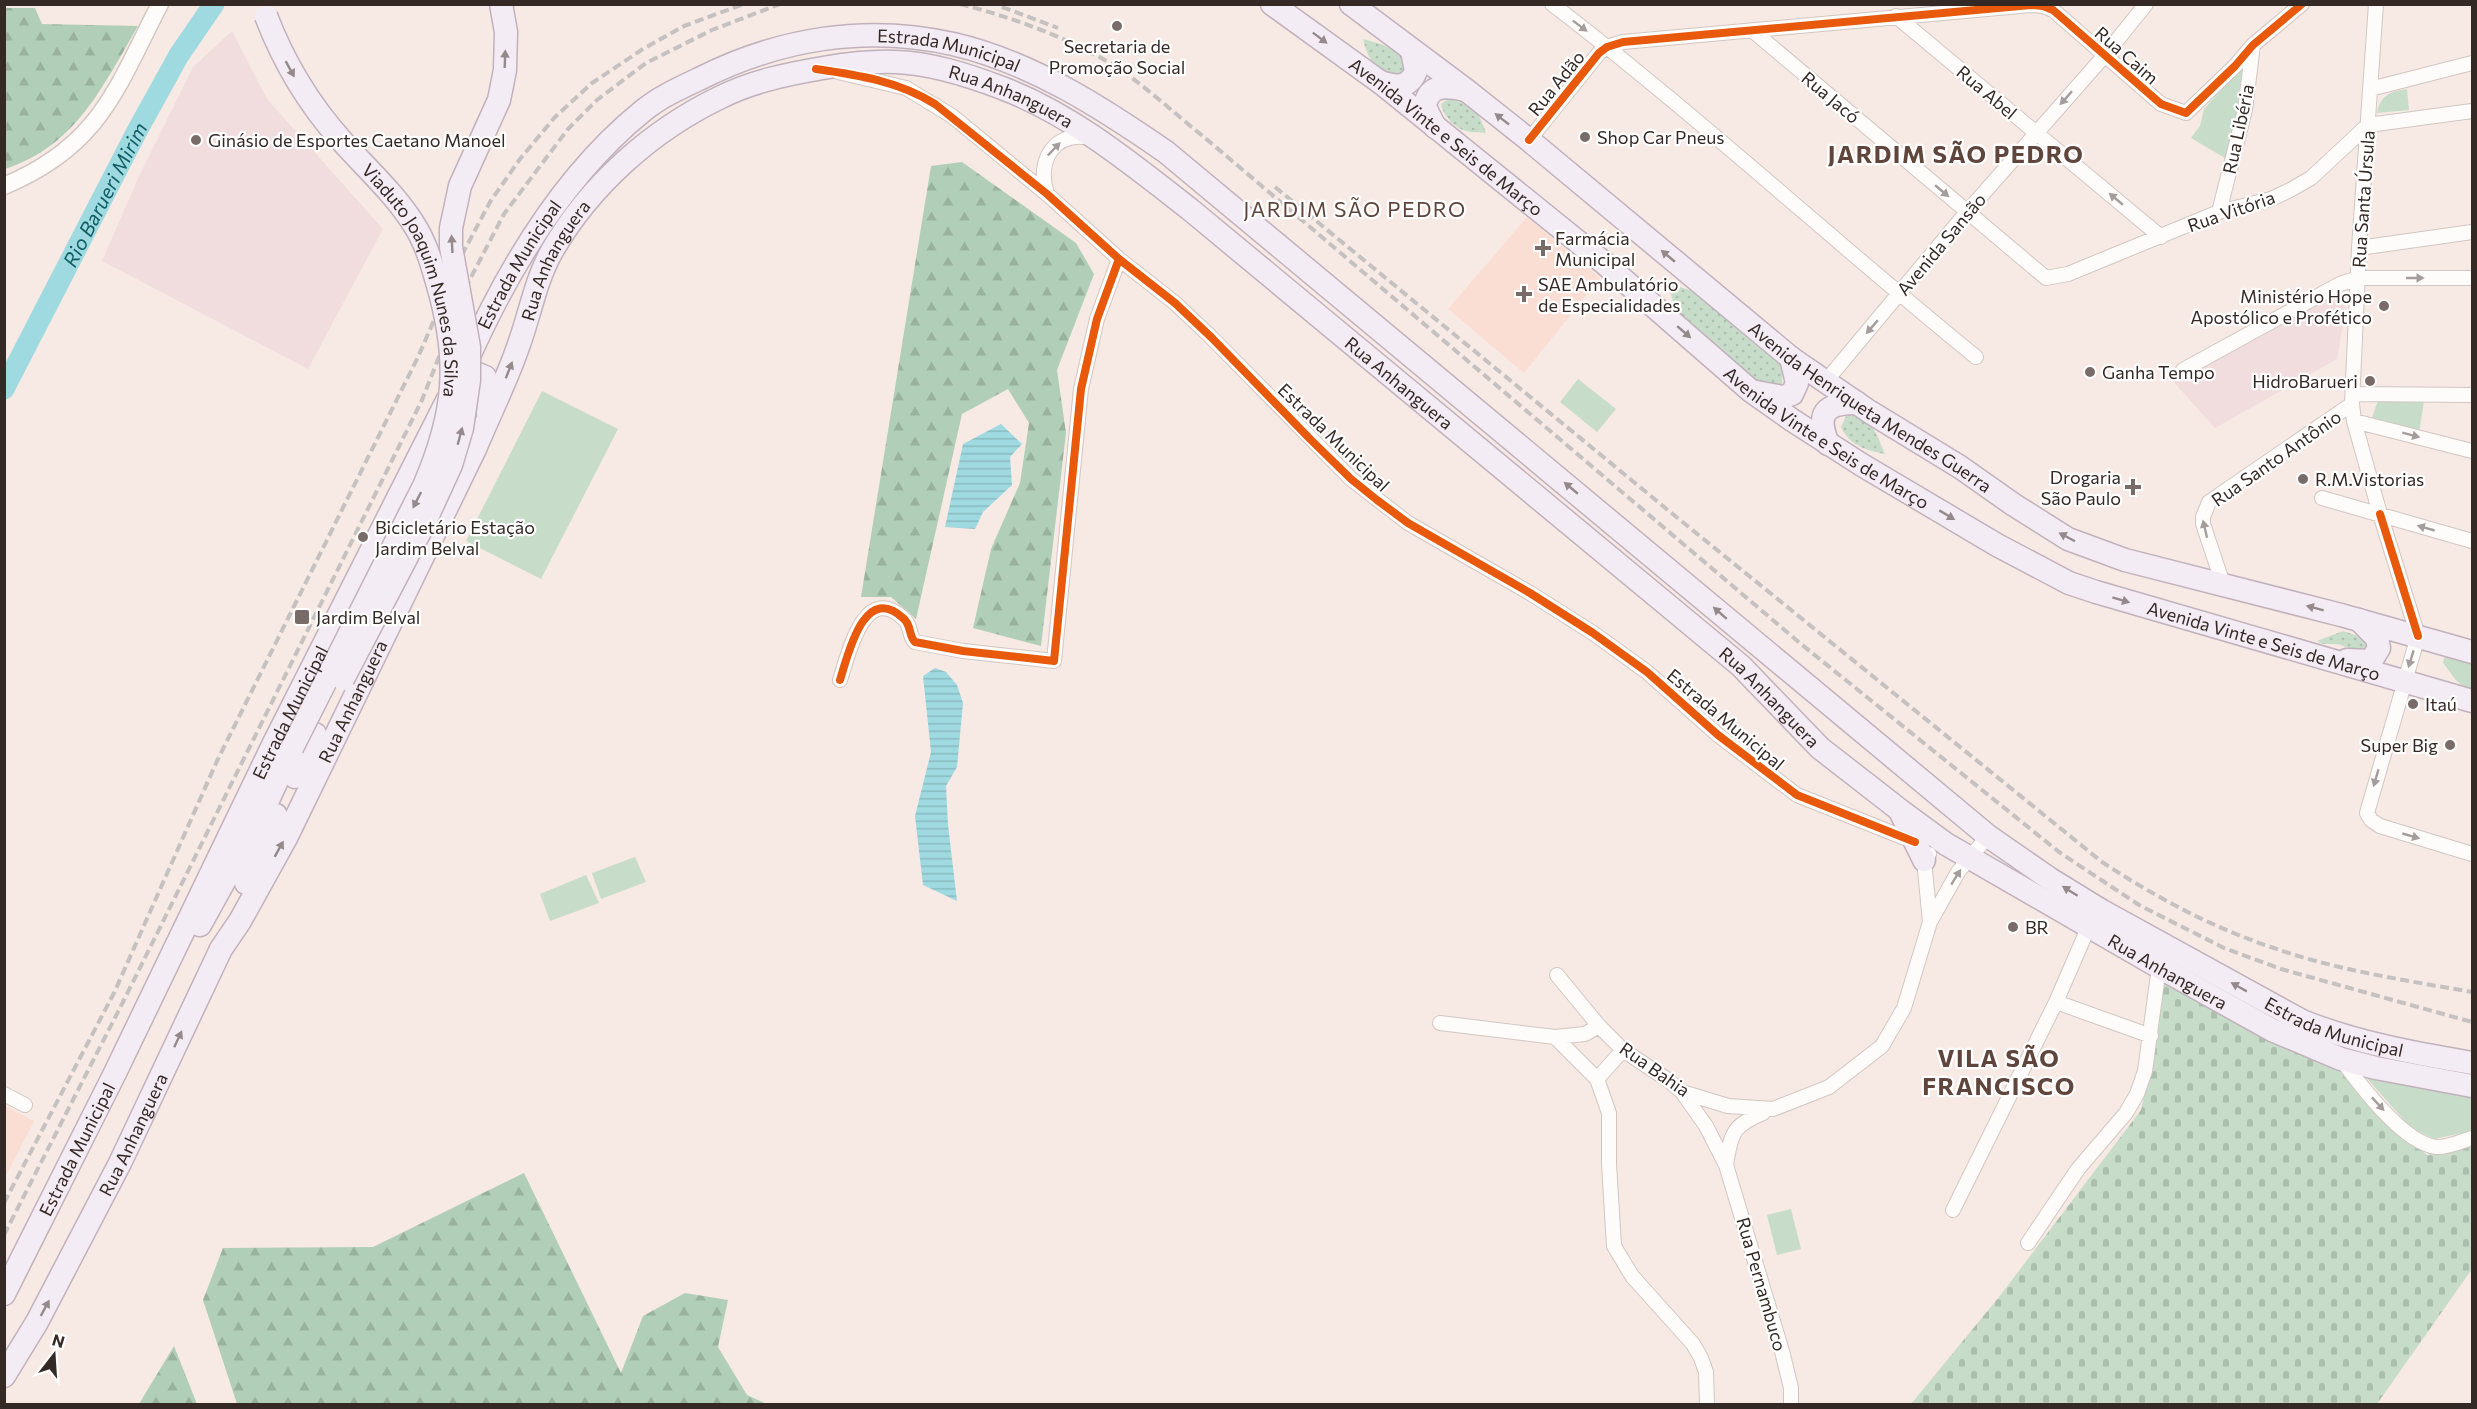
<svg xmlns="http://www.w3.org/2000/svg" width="2477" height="1409" font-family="Commissioner,sans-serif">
<defs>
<pattern id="grass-dots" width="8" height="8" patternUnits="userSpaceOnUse" patternTransform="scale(1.5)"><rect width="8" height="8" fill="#c7ddca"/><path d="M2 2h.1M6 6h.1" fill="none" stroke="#acbead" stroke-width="1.8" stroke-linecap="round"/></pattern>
<pattern id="forest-firs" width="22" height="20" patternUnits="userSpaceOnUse" patternTransform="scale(1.5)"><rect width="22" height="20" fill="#b1cfb8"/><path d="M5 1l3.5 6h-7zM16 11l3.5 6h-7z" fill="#99b29e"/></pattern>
<pattern id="cemetery-stones" width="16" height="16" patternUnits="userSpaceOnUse" patternTransform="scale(1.5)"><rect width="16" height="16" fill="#c7ddca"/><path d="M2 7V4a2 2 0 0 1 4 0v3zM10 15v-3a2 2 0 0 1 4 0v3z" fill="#acbead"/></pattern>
<pattern id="water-rules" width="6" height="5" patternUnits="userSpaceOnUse" patternTransform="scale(1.5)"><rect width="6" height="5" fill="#9fdae0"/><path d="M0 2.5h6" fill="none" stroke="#8abbc0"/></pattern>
</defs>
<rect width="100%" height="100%" fill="#f7e9e4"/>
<path fill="#faded4" d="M 1527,217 L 1600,278 L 1524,373 L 1448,309 Z
M 5,1106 L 34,1121 L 5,1178 Z"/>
<path fill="#f1ddde" d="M 232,31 L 267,99 L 383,229 L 308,369 L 102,261 L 141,172 L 193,67 Z
M 2334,297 L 2346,306 L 2337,359 L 2215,428 L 2170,378 Z"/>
<path fill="url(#grass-dots)" d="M 1363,39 C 1384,44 1398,49 1411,68 L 1393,79 C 1375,67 1368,60 1363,39 Z
M 1448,99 C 1471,103 1479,111 1486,133 C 1480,132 1472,133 1466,131 C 1455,128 1443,116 1441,104 Z
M 1667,283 L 1696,292 L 1782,364 L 1782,385 L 1761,385 L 1679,319 Z
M 1847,414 C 1874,421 1875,430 1885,454 C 1866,450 1850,446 1841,427 Z
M 2343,631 L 2377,642 L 2366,655 L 2338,644 L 2322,644 L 2317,641 Z"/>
<path fill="url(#forest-firs)" d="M 5,8 L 35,8 L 42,24 L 138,26 C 103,86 76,146 5,169 Z
M 962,162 L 1076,243 L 1094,274 L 1057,370 L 1066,433 L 1041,646 L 973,628 L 991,549 L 1020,483 L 1029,423 L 1008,389 L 962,414 L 916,619 L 891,597 L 861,597 L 931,166 Z
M 524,1173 L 621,1373 L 643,1316 L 685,1293 L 728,1300 L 718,1347 L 747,1395 L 767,1404 L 237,1404 L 203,1300 L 223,1248 L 373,1247 Z
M 174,1346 L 197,1404 L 139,1404 Z"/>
<path fill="url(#cemetery-stones)" d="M 2162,975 L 2337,1063 L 2358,1090 L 2427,1155 L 2472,1144 L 2472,1269 L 2377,1404 L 1911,1404 L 1999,1297 L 2141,1110 L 2157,1031 Z"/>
<path fill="#c7ddca" d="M 2243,66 L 2247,66 L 2230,161 L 2191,138 L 2200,126 L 2204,109 Z
M 2407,89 L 2409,110 L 2377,113 C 2380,96 2390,91 2407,89 Z
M 1578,379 L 1616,409 L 1597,432 L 1560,402 Z
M 542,391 L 618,429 L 541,579 L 466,541 Z
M 2378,400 L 2424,401 L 2419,433 L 2371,421 Z
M 2445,655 L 2472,663 L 2472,690 C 2456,685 2453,675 2443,663 Z
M 635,857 L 646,882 L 601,899 L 592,873 Z
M 586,875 L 599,903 L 550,921 L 540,894 Z
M 2363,1074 L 2472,1097 L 2472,1131 L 2434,1139 L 2411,1128 Z
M 1791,1209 L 1801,1249 L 1777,1255 L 1767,1215 Z"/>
<path fill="url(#water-rules)" d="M 1001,424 L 1022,444 L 1010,457 L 1012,485 L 983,512 L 975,529 L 945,527 L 963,444 Z
M 935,668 L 946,672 L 957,685 L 963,703 L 957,767 L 946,786 L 948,825 L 957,901 L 923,885 L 915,816 L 931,752 L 923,676 Z"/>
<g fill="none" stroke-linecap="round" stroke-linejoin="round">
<path stroke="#9fdae0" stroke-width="21" id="s1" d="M 4,389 L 137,131 L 179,55 L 214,4"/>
<defs>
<path id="minor" d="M 1552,4 C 1698,116 1833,241 1976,357
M 2376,4 L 2359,248 L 2352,404 L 2354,421 L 2380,514 L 2418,636 L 2367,813 L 2371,820 L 2380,826 L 2472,854
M 1896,16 L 2161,237
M 1753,31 L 2046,278 L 2068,274 L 2219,212 L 2271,199 L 2290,190 L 2311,178 L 2368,125 L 2472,111
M 838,72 L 906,88 L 952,116 L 1047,194 L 1119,259 L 1175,303 L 1211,337 L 1351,479 L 1408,523 L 1530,593 L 1593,633 L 1647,672 L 1718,735 L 1797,795 L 1915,842
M 2370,89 L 2472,63
M 1529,140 L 1599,53 L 1607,47 L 1623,42 L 2031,5 L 2043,6 L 2053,10 L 2161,104 L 2186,113 L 2235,66 L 2253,45 L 2302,4
M 1047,194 C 1036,161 1054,130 1091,138
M 2219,212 L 2245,110 L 2253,45
M 2359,248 L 2472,232
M 2183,370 L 2340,284 L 2358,278 L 2472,278
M 1826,381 L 1967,212 L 2105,55 L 2146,4
M 2353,394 L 2472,395
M 2354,421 L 2472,451
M 2322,498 L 2472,541
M 2223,584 L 2203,524 L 2203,517 L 2209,502 L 2352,404
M 840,680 C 848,655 864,582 903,618 C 912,625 908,635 915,642 L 963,651 L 1054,661 L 1081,389 L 1097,319 L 1119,259
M 1929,854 L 1924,860 L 1930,922
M 1557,975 L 1599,1026 L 1623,1050 L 1668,1080 L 1682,1092 L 1728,1106 L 1773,1109 L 1829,1087 L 1882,1046 L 1904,1008 L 1930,922 L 1958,872 L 1988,836
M 2056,1002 L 2151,1036
M 1440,1023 L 1555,1037 L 1597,1079 L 1609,1113 L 1609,1164 L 1614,1246 L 1632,1276 L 1693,1344 L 1701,1358 L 1706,1372 L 1707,1404
M 1555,1037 L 1585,1034 L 1599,1026
M 2341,1059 C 2360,1085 2403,1143 2436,1147 C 2447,1148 2462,1141 2472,1138
M 1597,1079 L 1623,1050
M 1682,1092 L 1706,1126 L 1726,1165 L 1782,1351 L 1791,1388 L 1791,1404
M 4,1094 L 25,1105
M 1726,1165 C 1731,1133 1733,1125 1763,1113
M 1953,1210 L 2056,1002 L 2089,926
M 2028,1243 L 2078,1169 L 2126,1113 L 2137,1094 L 2145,1071 L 2159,967"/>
<path id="tertiary" d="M 4,186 C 100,146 116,89 160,4"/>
<g id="primary">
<path id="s2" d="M 1272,4 L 1380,82 L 1603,262 L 1751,391 L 1792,420 L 1862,465 L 1997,545 L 2069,583 L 2096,592 L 2472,701"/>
<path id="s3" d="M 1351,4 L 1466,90 L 1529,140 L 1791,358 L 1870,412 L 1960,467 L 2014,505 L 2068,539 L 2125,560 L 2341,615 L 2472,652"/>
<path d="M 1380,82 C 1396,87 1409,89 1416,71 L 1412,51"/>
<path d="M 1435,127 L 1425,107 C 1428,83 1447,86 1465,90"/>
<path id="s4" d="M 466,363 C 507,270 563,175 644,110 C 660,97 680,88 699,79 C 778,39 865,24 953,44 C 1031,62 1101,107 1166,152 L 1988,836 L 2050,879 L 2102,911 L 2302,1021 C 2357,1043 2414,1053 2472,1063"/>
<path d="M 458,379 L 473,372 L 485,377 L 489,388 L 488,414"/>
<path d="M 1756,392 L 1783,397 L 1792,394 L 1797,383 L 1791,358"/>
<path d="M 1828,444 C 1816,414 1824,403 1857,403"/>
<path d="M 2347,660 L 2371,661 L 2379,648 L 2377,638 L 2359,620"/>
<path d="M 295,777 L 315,734"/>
<path d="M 1901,813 L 1924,860"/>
<path d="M 246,883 L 276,815"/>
<path d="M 200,925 L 263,811 L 292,748"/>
<path id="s5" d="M 4,1294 L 115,1073 L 274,743 L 447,401"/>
<path id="s6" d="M 4,1376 L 37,1322 L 120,1163 L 221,949 L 240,921 L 286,838 L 475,449 C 489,415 506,382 518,347 C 530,315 535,281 552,251 C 590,185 652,130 721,97 C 753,81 788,74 823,68 C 847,64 870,61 895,62 C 931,63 968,75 1002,88 C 1073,115 1133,165 1192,211 L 1741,666 L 1820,748 L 1901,811 L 1946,844 L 2159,967 L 2272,1030 L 2341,1059 L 2376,1068 L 2472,1086"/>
</g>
</defs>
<use href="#minor" stroke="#d2c6c1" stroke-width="16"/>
<use href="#tertiary" stroke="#d2c6c1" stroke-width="19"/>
<use href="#primary" stroke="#c1b1bc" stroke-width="25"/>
<use href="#minor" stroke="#fefcfb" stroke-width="14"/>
<use href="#tertiary" stroke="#fefcfb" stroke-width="16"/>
<use href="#primary" stroke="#f4ecf4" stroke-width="22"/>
<path stroke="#c5c1c0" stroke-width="4" stroke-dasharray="9 4.5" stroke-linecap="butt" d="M 960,4 C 1011,17 1064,36 1110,63 C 1141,82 1175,114 1204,137 L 1801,644 L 2059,852 L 2139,905 L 2224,948 L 2281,969 L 2472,1022
M 1002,7 L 1058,28
M 1275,187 L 1669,511 L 2102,862 C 2154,896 2209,926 2268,946 C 2334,970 2404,980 2472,992
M 4,1203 L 114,993 L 217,761 L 418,357 L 465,249 L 490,202 L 520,159 L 555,117 L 592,83 L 643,49 L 684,26 L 744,4
M 4,1235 L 124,1000 L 422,400 L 469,281 L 504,214 L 568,129 L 597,100 L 646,63 L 712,30 L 780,4"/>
<defs>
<g id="primary-bridge">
<path id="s7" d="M 266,16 C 284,63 308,103 341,140 C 365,167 394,193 413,223 C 425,241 431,261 437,282 C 460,360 456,412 424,486 L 292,748"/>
<path d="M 343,679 L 423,526 L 451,465 L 462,428 L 469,380 L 469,347 L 451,247 L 451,228 L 460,186 L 499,100 L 505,70 L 506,32 L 501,4"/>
</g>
</defs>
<use href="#primary-bridge" stroke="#c1b1bc" stroke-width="25" stroke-linecap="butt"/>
<use href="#primary-bridge" stroke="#f4ecf4" stroke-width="22"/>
<defs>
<path id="cycleway" d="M 816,69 C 858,75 898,81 935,104 L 1047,194 L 1119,259 L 1175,303 L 1211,337 L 1311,440 L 1351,479 L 1377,500 L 1408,523 L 1530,593 L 1593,633 L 1647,672 L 1718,735 L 1797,795 L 1915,842
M 1529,140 L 1599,53 L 1607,47 L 1623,42 L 2031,5 L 2043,6 L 2053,10 L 2161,104 L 2186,113 L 2235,66 L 2253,45 L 2302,4
M 2380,514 L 2418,636
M 840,680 C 848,655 864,582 903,618 C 912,625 908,635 915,642 L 963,651 L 1054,661 L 1081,389 L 1097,319 L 1119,259"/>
</defs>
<use href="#cycleway" stroke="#fff" stroke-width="11"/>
<use href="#cycleway" stroke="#e8590c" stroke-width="8"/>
</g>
<defs><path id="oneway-solid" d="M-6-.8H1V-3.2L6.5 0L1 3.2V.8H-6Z" transform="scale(1.5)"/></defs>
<g fill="#a49d9b">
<use href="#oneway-solid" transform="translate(1580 26) rotate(37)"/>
<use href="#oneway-solid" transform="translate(2066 98) rotate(132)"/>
<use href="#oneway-solid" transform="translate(1054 149) rotate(-46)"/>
<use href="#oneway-solid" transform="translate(1942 191) rotate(40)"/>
<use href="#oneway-solid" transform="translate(2116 199) rotate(-140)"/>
<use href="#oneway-solid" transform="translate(2415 278)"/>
<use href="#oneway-solid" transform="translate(1872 327) rotate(131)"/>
<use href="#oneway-solid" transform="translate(2411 435) rotate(15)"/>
<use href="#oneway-solid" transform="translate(2426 528) rotate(-164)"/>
<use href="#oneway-solid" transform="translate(2205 529) rotate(-103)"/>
<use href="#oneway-solid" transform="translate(2411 659) rotate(107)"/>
<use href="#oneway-solid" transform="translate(2376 778) rotate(106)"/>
<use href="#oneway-solid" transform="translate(2411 836) rotate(16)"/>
<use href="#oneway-solid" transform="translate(1956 877) rotate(-58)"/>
<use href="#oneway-solid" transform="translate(2378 1104) rotate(47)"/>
</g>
<g fill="#948a8c">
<use href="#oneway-solid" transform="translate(1320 38) rotate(37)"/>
<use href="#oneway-solid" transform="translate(505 59) rotate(-88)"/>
<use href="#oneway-solid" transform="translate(290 69) rotate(61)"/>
<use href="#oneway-solid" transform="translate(1502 119) rotate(-142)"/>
<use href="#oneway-solid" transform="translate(452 244) rotate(-93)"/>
<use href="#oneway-solid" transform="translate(1668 256) rotate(-140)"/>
<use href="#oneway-solid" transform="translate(1684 332) rotate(41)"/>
<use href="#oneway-solid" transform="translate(509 370) rotate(-69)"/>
<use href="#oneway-solid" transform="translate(460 436) rotate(-75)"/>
<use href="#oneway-solid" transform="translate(1571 488) rotate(-140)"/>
<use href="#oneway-solid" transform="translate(417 500) rotate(117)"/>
<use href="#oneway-solid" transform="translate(1947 515) rotate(31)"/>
<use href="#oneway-solid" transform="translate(2067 537) rotate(-152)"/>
<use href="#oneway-solid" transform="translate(2121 600) rotate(17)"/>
<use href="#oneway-solid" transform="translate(2315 608) rotate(-165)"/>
<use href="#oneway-solid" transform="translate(1720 613) rotate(-139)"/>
<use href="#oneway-solid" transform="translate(279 849) rotate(-61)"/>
<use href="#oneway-solid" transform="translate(2070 891) rotate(-148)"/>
<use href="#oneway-solid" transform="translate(2239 987) rotate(-151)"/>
<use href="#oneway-solid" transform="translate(178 1039) rotate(-65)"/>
<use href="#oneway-solid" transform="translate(45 1308) rotate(-62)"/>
</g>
<g fill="#796c68" stroke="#fff" stroke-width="2">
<circle cx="1117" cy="26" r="6"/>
<circle cx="1585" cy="137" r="6"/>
<circle cx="196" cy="140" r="6"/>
<path d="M1540 239h6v6h6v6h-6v6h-6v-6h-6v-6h6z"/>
<path d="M1521 285h6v6h6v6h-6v6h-6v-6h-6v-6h6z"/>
<circle cx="2384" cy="306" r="6"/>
<circle cx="2090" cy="372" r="6"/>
<circle cx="2370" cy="381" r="6"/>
<circle cx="2303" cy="479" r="6"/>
<path d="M2130 478h6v6h6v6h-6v6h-6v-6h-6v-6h6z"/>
<circle cx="363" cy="537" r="6"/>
<rect x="294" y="609" width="16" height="16" rx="3"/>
<circle cx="2413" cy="704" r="6"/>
<circle cx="2450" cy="745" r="6"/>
<circle cx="2013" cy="927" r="6"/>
</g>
<g text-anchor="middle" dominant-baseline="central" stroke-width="4.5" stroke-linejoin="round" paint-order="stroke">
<g font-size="18" fill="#352925" stroke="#fff" text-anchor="start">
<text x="1117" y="46" text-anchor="middle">Secretaria de<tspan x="1117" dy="21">Promoção Social</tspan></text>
<text x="1597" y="137">Shop Car Pneus</text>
<text x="208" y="140">Ginásio de Esportes Caetano Manoel</text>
<text x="1555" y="238">Farmácia<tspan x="1555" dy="21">Municipal</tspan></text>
<text x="1538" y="284">SAE Ambulatório<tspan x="1538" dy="21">de Especialidades</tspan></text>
<text x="2372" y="296" text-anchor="end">Ministério Hope<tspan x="2372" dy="21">Apostólico e Profético</tspan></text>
<text x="2102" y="372">Ganha Tempo</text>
<text x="2358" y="381" text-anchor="end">HidroBarueri</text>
<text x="2121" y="477" text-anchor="end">Drogaria<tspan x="2121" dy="21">São Paulo</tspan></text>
<text x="2315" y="479">R.M.Vistorias</text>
<text x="375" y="527">Bicicletário Estação<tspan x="375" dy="21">Jardim Belval</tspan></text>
<text x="316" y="617">Jardim Belval</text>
<text x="2425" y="704">Itaú</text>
<text x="2438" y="745" text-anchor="end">Super Big</text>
<text x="2025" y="927">BR</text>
</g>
<g font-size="18" fill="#352925" stroke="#fff">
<text stroke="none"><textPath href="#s4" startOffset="634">Estrada Municipal</textPath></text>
<text transform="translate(2127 55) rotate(41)">Rua Caim</text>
<text transform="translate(1556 83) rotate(-51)">Rua Adão</text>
<text transform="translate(1987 92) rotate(40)">Rua Abel</text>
<text transform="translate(1831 97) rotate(40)">Rua Jacó</text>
<text stroke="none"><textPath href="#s6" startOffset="1786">Rua Anhanguera</textPath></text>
<text transform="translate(2238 129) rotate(-78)">Rua Libéria</text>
<text stroke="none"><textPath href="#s2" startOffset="219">Avenida Vinte e Seis de Março</textPath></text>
<text transform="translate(2363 199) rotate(-86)">Rua Santa Úrsula</text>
<text transform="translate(2231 211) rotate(-19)">Rua Vitória</text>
<text transform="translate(1941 244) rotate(-50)">Avenida Sansão</text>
<text stroke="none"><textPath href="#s6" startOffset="1246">Rua Anhanguera</textPath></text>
<text stroke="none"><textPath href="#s4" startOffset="112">Estrada Municipal</textPath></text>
<text stroke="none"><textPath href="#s7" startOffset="309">Viaduto Joaquim Nunes da Silva</textPath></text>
<text stroke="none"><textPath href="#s6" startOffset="2271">Rua Anhanguera</textPath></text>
<text stroke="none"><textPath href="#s3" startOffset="658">Avenida Henriqueta Mendes Guerra</textPath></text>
<text stroke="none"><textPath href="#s2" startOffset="705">Avenida Vinte e Seis de Março</textPath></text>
<text transform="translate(1334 437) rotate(44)">Estrada Municipal</text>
<text transform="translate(2276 458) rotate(-35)">Rua Santo Antônio</text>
<text stroke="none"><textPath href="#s2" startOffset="1191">Avenida Vinte e Seis de Março</textPath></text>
<text stroke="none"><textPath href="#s6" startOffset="2757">Rua Anhanguera</textPath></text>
<text stroke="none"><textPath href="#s6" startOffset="760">Rua Anhanguera</textPath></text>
<text stroke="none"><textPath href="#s5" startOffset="648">Estrada Municipal</textPath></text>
<text transform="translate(1726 719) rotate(40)">Estrada Municipal</text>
<text stroke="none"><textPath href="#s6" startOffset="3243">Rua Anhanguera</textPath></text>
<text stroke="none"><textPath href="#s4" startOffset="2344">Estrada Municipal</textPath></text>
<text transform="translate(1655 1069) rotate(35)">Rua Bahia</text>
<text stroke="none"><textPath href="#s6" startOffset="274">Rua Anhanguera</textPath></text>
<text stroke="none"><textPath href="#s5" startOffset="162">Estrada Municipal</textPath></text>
<text transform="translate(1762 1284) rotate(74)">Rua Pernambuco</text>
</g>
<g font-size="20" font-style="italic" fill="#105d66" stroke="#fff">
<text stroke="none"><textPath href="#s1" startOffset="219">Rio Barueri Mirim</textPath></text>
</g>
<g font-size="21" letter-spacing="1.5" fill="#5f453c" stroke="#fff">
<text x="1355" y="208">JARDIM SÃO PEDRO</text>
</g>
<g font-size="24" font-weight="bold" letter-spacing="1.5" fill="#5f453c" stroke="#fff">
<text x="1956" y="153">JARDIM SÃO PEDRO</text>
<text x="1999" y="1057">VILA SÃO<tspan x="1999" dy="28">FRANCISCO</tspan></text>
</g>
</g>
<rect width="2477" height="1409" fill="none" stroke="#352925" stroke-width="12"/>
<g transform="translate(54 1355) rotate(17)" stroke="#ffffff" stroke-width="4.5" paint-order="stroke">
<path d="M0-4.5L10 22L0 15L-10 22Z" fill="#352925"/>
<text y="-9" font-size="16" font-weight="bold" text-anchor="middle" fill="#352925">N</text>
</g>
</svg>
